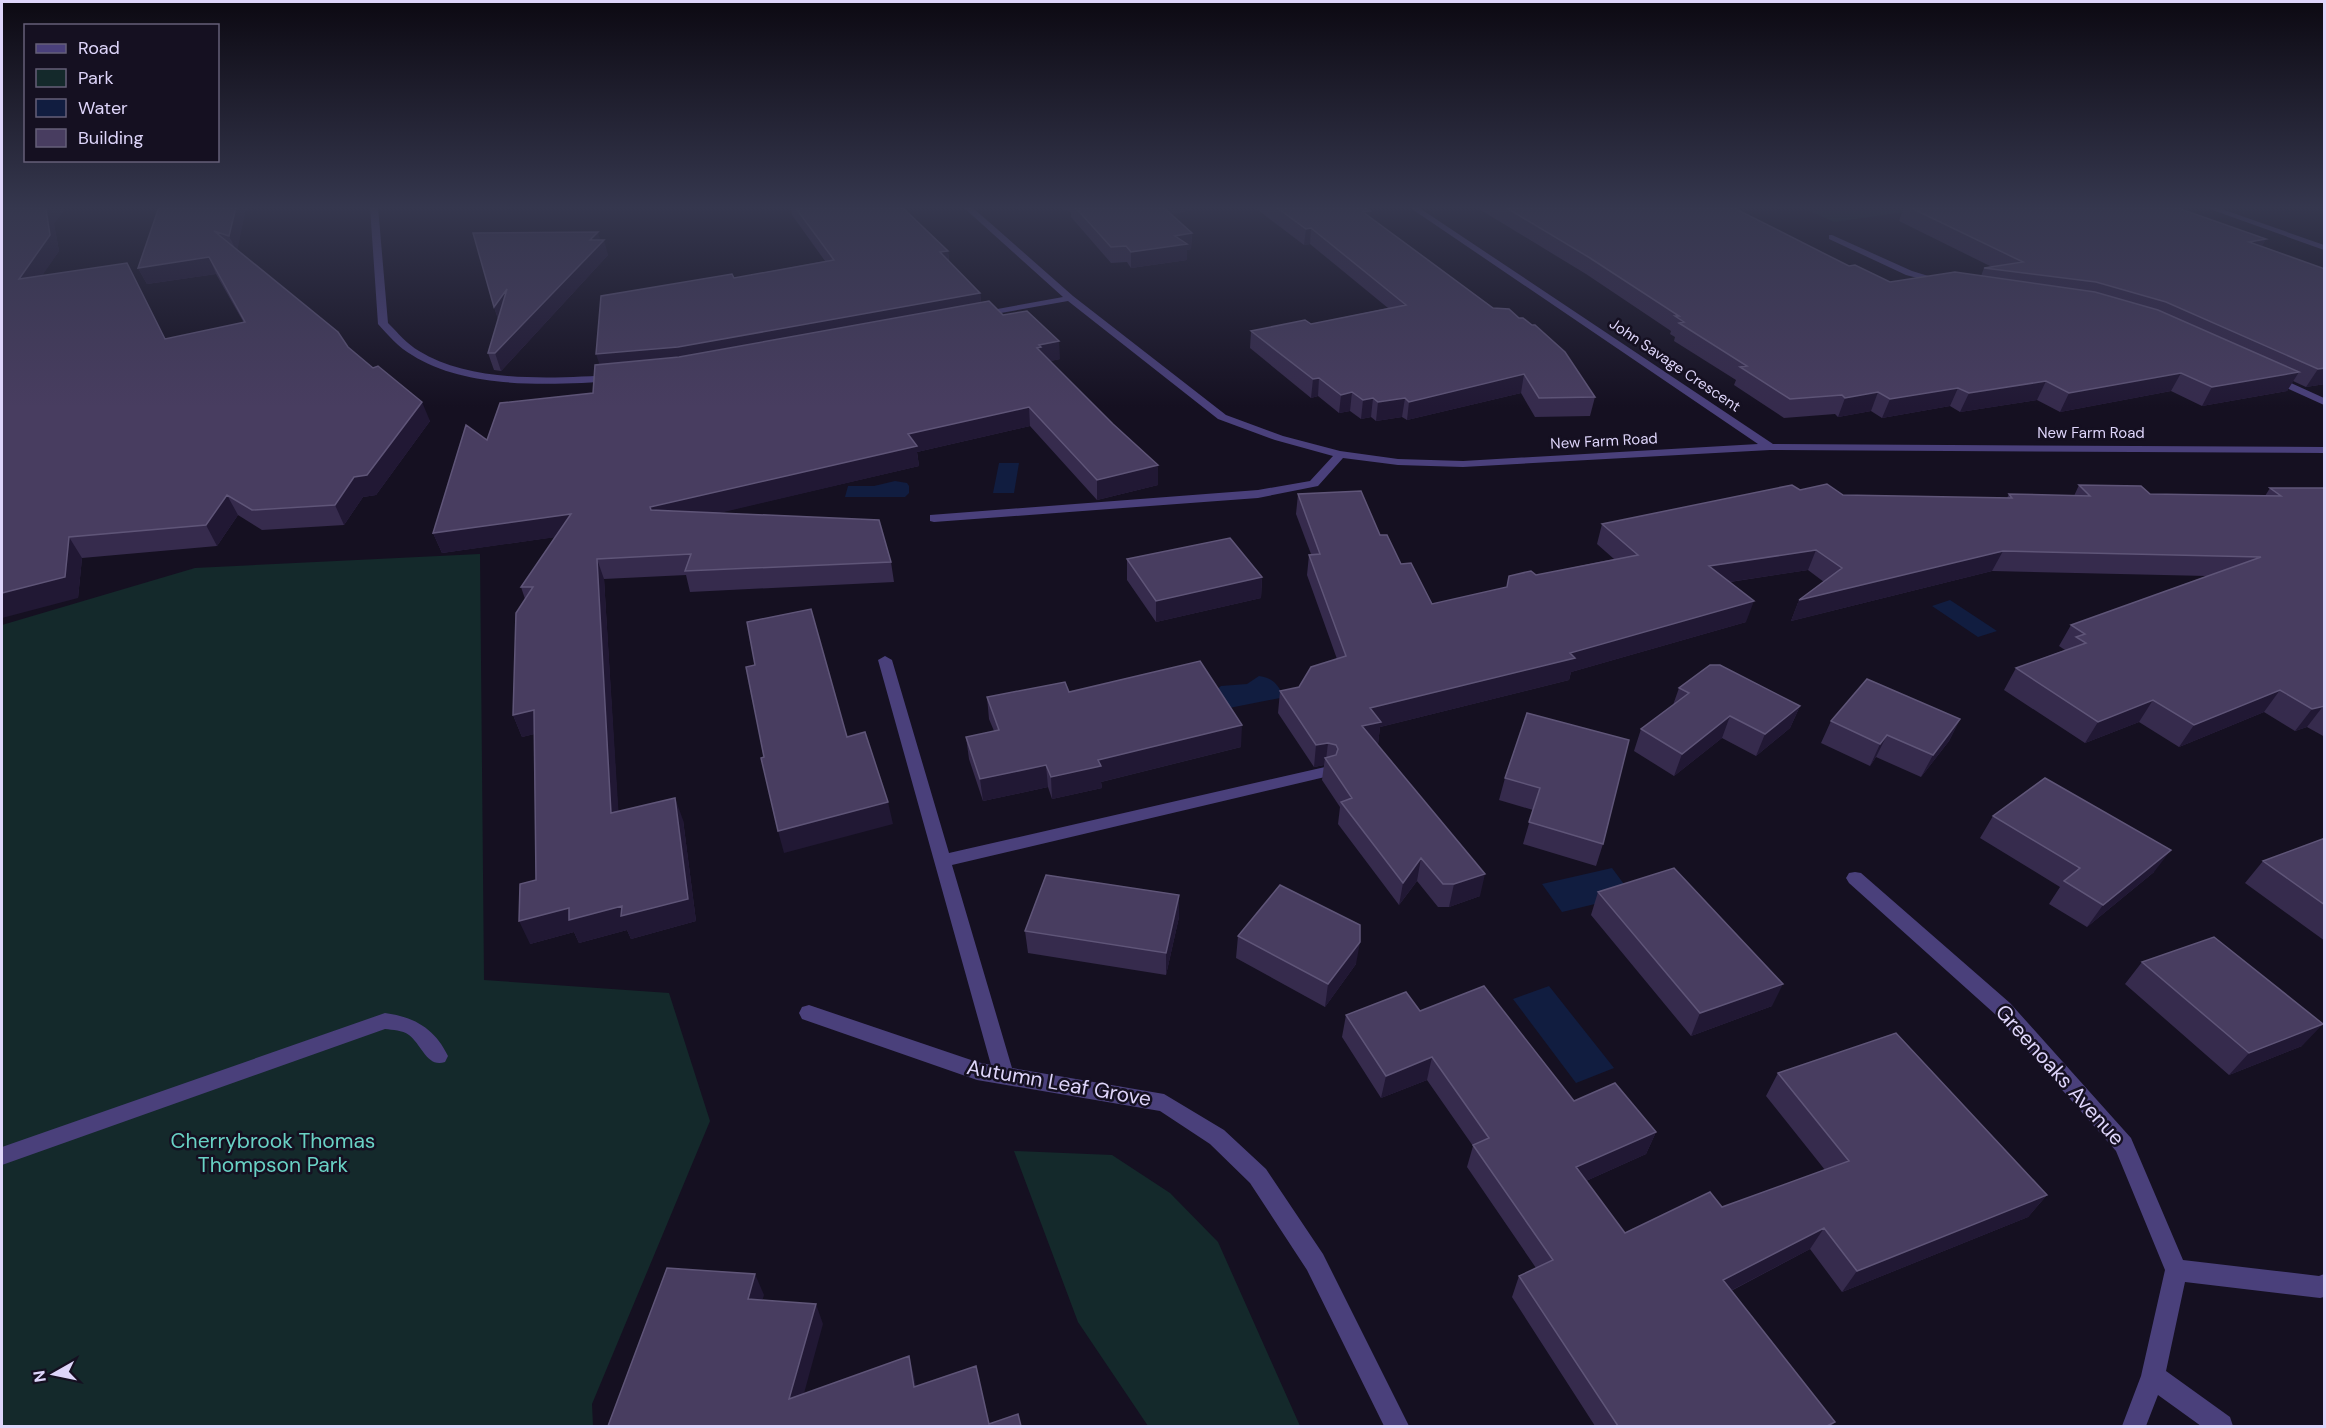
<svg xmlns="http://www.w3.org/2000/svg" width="2326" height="1428" font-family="'DM Sans',sans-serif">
<rect width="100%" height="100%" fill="#151021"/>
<path fill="#14292b" d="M 1801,207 L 1940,207 L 1834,222 Z
M 480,554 L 484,980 L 669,993 L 710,1121 L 592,1404 L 593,1426 L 2,1426 L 2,625 L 195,568 Z
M 1014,1151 L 1112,1155 L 1170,1193 L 1218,1242 L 1300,1426 L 1148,1426 L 1078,1322 Z"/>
<path fill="#111d40" d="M 999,463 L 1019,463 L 1014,493 L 993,493 Z
M 895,481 L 907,483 L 909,486 L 909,493 L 905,497 L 845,497 L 848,486 L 874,486 Z
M 1950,600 L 1997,631 L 1978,637 L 1932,606 Z
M 1259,676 C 1274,678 1277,685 1285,697 L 1224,709 L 1214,692 L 1221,686 L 1247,684 Z
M 1612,868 L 1632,895 L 1562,912 L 1542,884 Z
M 1549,986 L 1614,1068 L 1576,1083 L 1513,999 Z"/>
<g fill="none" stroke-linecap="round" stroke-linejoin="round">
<path fill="#4a407b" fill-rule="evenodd" d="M 370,207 L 378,207 L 388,323 C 398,333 407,344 419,351 C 472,384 555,378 615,375 L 620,378 L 615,381 C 553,385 467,390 412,355 C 399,348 388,335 378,324 Z
M 963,207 L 972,207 L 1073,296 L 1226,415 L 1283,436 L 1340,451 L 1398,459 L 1463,461 L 1758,444 L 1409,207 L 1418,207 L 1773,444 L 2324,447 L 2324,453 L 1770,450 L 1463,467 L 1398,465 L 1343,458 L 1318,486 L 1258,498 L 934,522 L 930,521 L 930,515 L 1258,490 L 1310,481 L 1333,456 L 1275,440 L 1218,419 L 1068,301 L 978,317 L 976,315 L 981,312 L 1063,297 Z
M 2204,207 L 2216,207 L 2324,245 L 2324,250 Z
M 1832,235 L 1912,271 L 1948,282 L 1944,285 L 1906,275 L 1829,239 L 1829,235 Z
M 2273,375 L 2324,398 L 2324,405 L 2269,380 L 2268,378 Z
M 885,656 L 892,660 L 949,853 L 1325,767 L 1331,768 L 1333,772 L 1331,776 L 1325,777 L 952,865 L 1012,1068 L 1164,1094 L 1224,1130 L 1266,1169 L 1323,1254 L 1409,1426 L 1384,1426 L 1307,1270 L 1250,1183 L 1210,1144 L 1160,1111 L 977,1080 L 802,1019 L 799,1013 L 802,1007 L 809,1005 L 977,1062 L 991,1065 L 878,660 Z
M 1855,872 L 1861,873 L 2010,1003 L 2131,1138 L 2183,1260 L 2319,1276 L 2324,1274 L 2324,1297 L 2320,1298 L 2185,1282 L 2166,1371 L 2230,1417 L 2233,1426 L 2201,1426 L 2158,1395 L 2146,1426 L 2122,1426 L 2141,1376 L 2165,1270 L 2116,1151 L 1996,1015 L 1849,883 L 1846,878 L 1849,873 Z
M 385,1013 C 415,1017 435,1029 448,1056 L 445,1062 C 427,1068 422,1045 409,1035 C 402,1030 393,1030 385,1029 L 2,1165 L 2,1147 Z"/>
</g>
<path fill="#362b4d" d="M 2,207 L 54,224 L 59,251 L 42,275 L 165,339 L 244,323 L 216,274 L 147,284 L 138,268 L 159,207 L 246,207 L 237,250 L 430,421 L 376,495 L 363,497 L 344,525 L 262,530 L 238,515 L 217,546 L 82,558 L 78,598 Z
M 791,207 L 897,207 L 948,251 L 949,261 L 980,293 L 981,302 L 1003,315 L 1060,359 L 1050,361 L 1113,424 L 1158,465 L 1158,485 L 1097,500 L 1030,426 L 917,452 L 919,466 L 717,513 L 891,562 L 894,582 L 690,592 L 686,575 L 604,579 L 618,812 L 683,820 L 696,921 L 631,939 L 627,930 L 579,943 L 574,932 L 530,944 L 536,880 L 534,734 L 522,737 L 513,715 L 525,599 L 521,587 L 555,537 L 442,553 L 433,533 L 487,440 L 593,393 L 599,364 L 734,278 L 825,261 L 792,215 Z
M 1059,207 L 1199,207 L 1172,215 L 1192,233 L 1191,249 L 1187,250 L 1187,260 L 1131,268 L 1127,262 L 1111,263 L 1071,217 L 1071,212 Z
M 1254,207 L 1364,207 L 1370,211 L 1370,217 L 1595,397 L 1590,416 L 1535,417 L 1521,393 L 1407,420 L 1402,417 L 1376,421 L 1371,417 L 1361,419 L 1350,411 L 1339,413 L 1318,396 L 1311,398 L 1250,348 L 1251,331 L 1311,324 L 1388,308 L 1310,244 L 1304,245 Z
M 1471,207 L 1741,207 L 1740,211 L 1849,266 L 1890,282 L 1981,276 L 1984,268 L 1992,267 L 1899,221 L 1904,207 L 2175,207 L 2266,239 L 2262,246 L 2325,269 L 2325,384 L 2306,387 L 2293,381 L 2287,391 L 2202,406 L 2171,391 L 2060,412 L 2037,400 L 1960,412 L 1950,406 L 1882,418 L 1871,411 L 1838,417 L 1835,414 L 1784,418 L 1734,385 L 1736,380 L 1674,341 L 1675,337 L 1670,334 L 1671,331 L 1586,274 L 1479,209 Z
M 600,240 L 608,255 L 501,371 L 494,370 L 488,353 L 498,319 L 494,307 Z
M 2079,485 L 2150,494 L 2265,496 L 2270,488 L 2325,488 L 2325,737 L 2307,727 L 2295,731 L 2264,712 L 2179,747 L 2139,722 L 2085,743 L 2004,690 L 2016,668 L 2065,650 L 2059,646 L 2071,625 L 2207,576 L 1992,571 L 1791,621 L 1799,600 L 1824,582 L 1808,570 L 1730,582 L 1746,622 L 1571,672 L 1569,680 L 1380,727 L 1378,744 L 1376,744 L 1480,896 L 1449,907 L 1438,907 L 1417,881 L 1399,905 L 1338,824 L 1340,807 L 1322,780 L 1324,765 L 1314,767 L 1278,713 L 1280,691 L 1299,687 L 1337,659 L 1307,575 L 1309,555 L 1311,554 L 1296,514 L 1298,494 L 1380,535 L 1432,604 L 1506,588 L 1536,575 L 1614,559 L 1597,544 L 1602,524 L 1800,490 L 1843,495 L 2007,498 L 2009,494 L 2074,496 Z
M 1127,559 L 1262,577 L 1261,598 L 1156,622 L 1127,580 Z
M 1679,688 L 1800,706 L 1790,728 L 1756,756 L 1722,738 L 1674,776 L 1634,751 L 1641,729 L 1673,705 Z
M 1069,692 L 1241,747 L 1101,782 L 1102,788 L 1052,799 L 1048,787 L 983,801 L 969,759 L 966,737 L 994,731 L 989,719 L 987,697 Z
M 1527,713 L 1603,844 L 1596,866 L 1523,844 L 1533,810 L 1499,800 L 1505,778 Z
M 1960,719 L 1949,741 L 1921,777 L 1876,757 L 1870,766 L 1821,743 L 1831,721 Z
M 1993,816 L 2154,872 L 2087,927 L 2049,904 L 2060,887 L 1980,838 Z
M 2325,838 L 2325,941 L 2245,883 L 2263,861 Z
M 1598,892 L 1772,1006 L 1691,1036 L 1591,915 Z
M 1179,917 L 1166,975 L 1028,953 L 1025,931 Z
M 1238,936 L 1356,964 L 1325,1007 L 1236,958 Z
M 2142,962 L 2302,1046 L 2229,1075 L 2125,984 Z
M 1420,1011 L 1574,1101 L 1656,1132 L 1646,1154 L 1586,1181 L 1625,1233 L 1722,1207 L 1825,1170 L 1766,1096 L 1778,1073 L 2047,1195 L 2028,1217 L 1842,1292 L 1810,1249 L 1731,1291 L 1835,1422 L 1831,1426 L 1595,1426 L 1512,1297 L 1519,1276 L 1536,1268 L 1467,1167 L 1473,1146 L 1427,1080 L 1381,1098 L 1342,1037 L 1346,1015 Z"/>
<path fill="#211834" d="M 47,207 L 67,207 L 54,224 L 59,251 L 29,295 L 19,279 Z
M 236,207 L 246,207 L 237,252 L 229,236 Z
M 1159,207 L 1199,207 L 1159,219 Z
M 1728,207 L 1741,207 L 1738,219 Z
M 1370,211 L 1369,227 L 1363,212 Z
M 1311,228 L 1310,244 L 1304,245 L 1306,229 Z
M 598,232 L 601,243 L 604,240 L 608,255 L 501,371 L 495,353 Z
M 1192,233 L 1191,249 L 1187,250 L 1187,260 L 1131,268 L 1131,252 L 1175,236 Z
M 2266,239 L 2257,255 L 2249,242 Z
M 948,251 L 949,267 L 940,252 Z
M 209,257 L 216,274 L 147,284 L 138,268 Z
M 507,289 L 500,324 L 494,307 Z
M 980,293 L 982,310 L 602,372 L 596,354 Z
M 1059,341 L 1060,359 L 1042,363 L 1037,348 L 1039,345 Z
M 2325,368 L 2325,384 L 2306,387 L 2318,369 Z
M 2299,372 L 2287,391 L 2202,406 L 2212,387 Z
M 2181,373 L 2171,391 L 2060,412 L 2069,393 Z
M 1524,374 L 1521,393 L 1407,420 L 1409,402 Z
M 1319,378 L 1318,396 L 1311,398 L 1313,379 Z
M 2046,381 L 2037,400 L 1960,412 L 1969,393 Z
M 1958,388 L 1950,406 L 1882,418 L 1890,399 Z
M 1352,392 L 1350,411 L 1339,413 L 1341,395 Z
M 1878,392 L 1871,411 L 1838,417 L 1845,398 Z
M 1373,398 L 1371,417 L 1361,419 L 1363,400 Z
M 1405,398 L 1402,417 L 1376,421 L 1378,402 Z
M 422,402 L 430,421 L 376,495 L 363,497 L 344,525 L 335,505 L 354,477 Z
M 1029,407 L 1030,426 L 917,452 L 919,466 L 656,528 L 651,510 L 650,507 L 908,434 Z
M 1158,465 L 1158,485 L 1097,500 L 1097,480 Z
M 227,495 L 238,515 L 217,546 L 206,525 Z
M 571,514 L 578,534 L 442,553 L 433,533 Z
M 69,537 L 82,558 L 78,598 L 2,618 L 2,593 Z
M 1816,550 L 1808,570 L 1702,586 L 1709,566 Z
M 2003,551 L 1992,571 L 1791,621 L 1799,600 Z
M 597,559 L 604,579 L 620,836 L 611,813 Z
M 1262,577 L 1261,598 L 1156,622 L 1156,601 Z
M 1754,601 L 1746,622 L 1571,672 L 1569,680 L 1380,727 L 1378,744 L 1359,748 L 1362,726 L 1370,708 Z
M 2280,690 L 2264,712 L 2179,747 L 2194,725 Z
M 2153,700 L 2139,722 L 2085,743 L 2098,722 Z
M 2324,705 L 2307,727 L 2295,731 L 2312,709 Z
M 1800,706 L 1790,728 L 1756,756 L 1765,734 Z
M 534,710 L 543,732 L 522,737 L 513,715 Z
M 1730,716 L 1722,738 L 1674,776 L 1682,754 Z
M 1960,719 L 1949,741 L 1921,777 L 1933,755 Z
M 1242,725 L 1241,747 L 1101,782 L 1102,788 L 1052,799 L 1051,777 L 1098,760 Z
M 1887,735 L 1876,757 L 1870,766 L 1880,744 Z
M 1328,743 L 1326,760 L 1325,758 L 1324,765 L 1314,767 L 1316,745 Z
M 1046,765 L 1048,787 L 983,801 L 980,779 Z
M 675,798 L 683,820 L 696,921 L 631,939 L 627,930 L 579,943 L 574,932 L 530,944 L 519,921 Z
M 888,802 L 893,824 L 784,853 L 778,831 Z
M 2171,850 L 2154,872 L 2087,927 L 2103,905 Z
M 1421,858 L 1417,881 L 1399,905 L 1403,883 Z
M 1485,874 L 1480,896 L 1449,907 L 1454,884 Z
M 1179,895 L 1179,917 L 1166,975 L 1166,953 Z
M 1360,942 L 1356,964 L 1325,1007 L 1328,984 Z
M 1783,984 L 1772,1006 L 1691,1036 L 1700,1013 Z
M 2323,1024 L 2302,1046 L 2229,1075 L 2249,1053 Z
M 1432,1057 L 1427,1080 L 1381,1098 L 1386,1076 Z
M 1656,1132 L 1646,1154 L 1568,1189 L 1576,1167 Z
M 2047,1195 L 2028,1217 L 1842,1292 L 1857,1271 Z
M 1824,1228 L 1810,1249 L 1711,1301 L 1723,1280 Z
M 755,1274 L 764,1295 L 757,1319 L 748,1299 Z
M 816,1304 L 823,1324 L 797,1419 L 789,1399 Z
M 909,1356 L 914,1376 L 920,1407 L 914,1387 Z"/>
<path fill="#483d60" stroke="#5f5578" stroke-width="1.5" d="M 2,207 L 47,207 L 46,209 L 50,235 L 19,279 L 127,263 L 165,339 L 245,322 L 209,257 L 138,268 L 159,207 L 236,207 L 229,236 L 214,231 L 338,332 L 348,347 L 373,368 L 378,366 L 422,402 L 367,475 L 354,477 L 335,505 L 252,510 L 227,495 L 206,525 L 69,537 L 65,577 L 2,593 Z
M 795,207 L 897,207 L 898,208 L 903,208 L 948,251 L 940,252 L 980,293 L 678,347 L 596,354 L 601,296 L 732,274 L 734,278 L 834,260 Z
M 1075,207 L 1163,207 L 1192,233 L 1175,236 L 1187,244 L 1131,252 L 1126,246 L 1111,247 Z
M 1276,207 L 1364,207 L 1370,211 L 1363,212 L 1493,308 L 1509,309 L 1519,318 L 1523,318 L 1532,325 L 1535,325 L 1565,352 L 1595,397 L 1539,398 L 1524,374 L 1409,402 L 1405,398 L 1378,402 L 1373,398 L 1363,400 L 1352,392 L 1341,395 L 1319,378 L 1313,379 L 1251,331 L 1305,320 L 1311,324 L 1406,305 L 1311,228 L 1306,229 Z
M 1505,207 L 1732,207 L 1849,266 L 1855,265 L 1890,282 L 1955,272 L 2095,292 L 2158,310 L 2299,372 L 2212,387 L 2181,373 L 2069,393 L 2046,381 L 1969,393 L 1958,388 L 1890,399 L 1878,392 L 1845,398 L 1842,395 L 1790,399 L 1740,367 L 1747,366 L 1679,323 L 1684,322 L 1675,316 L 1679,316 L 1590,258 Z
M 1909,207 L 2175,207 L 2266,239 L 2249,242 L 2325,269 L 2325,368 L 2318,369 L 2166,302 L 2096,282 L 1984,268 L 2023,262 Z
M 598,232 L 590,240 L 604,240 L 495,353 L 488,353 L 507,289 L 494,307 L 473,233 Z
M 989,301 L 1003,315 L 1027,311 L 1059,341 L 1039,345 L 1041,347 L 1037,348 L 1113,424 L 1158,465 L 1097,480 L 1029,407 L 908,434 L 917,446 L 650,507 L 651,510 L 879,520 L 891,562 L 685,571 L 691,554 L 597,559 L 611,813 L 675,798 L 688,899 L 621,916 L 622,906 L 569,920 L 569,908 L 519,921 L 520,884 L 536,880 L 534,710 L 513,715 L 516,613 L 533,587 L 521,587 L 571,514 L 433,533 L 466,425 L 487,440 L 500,403 L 593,393 L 595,365 L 679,357 Z
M 1827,484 L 1843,495 L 2012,498 L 2009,494 L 2090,496 L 2079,485 L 2141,486 L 2150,494 L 2281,496 L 2270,488 L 2325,488 L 2325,706 L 2312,709 L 2280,690 L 2194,725 L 2153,700 L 2098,722 L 2016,668 L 2086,643 L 2076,637 L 2085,634 L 2071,625 L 2261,557 L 2003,551 L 1799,600 L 1842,568 L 1816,550 L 1709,566 L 1754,601 L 1570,653 L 1575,658 L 1370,708 L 1381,722 L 1362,726 L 1485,874 L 1454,884 L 1443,884 L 1421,858 L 1403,883 L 1341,802 L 1352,798 L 1325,758 L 1336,755 L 1338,749 L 1336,745 L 1328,743 L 1316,745 L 1280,691 L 1299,687 L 1311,667 L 1346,656 L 1309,555 L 1320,554 L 1298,494 L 1361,491 L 1380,535 L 1387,535 L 1401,564 L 1411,563 L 1432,604 L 1507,587 L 1509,576 L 1531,571 L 1536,575 L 1638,555 L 1602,524 L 1792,485 L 1800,490 Z
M 1230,538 L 1262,577 L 1156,601 L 1127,559 Z
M 811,609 L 847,737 L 865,732 L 888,802 L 778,831 L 761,758 L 764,757 L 746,667 L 755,665 L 747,622 Z
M 1200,661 L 1242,725 L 1098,760 L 1101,766 L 1051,777 L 1046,765 L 980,779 L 966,737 L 999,730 L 987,697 L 1065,682 L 1069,692 Z
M 1710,665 L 1720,665 L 1800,706 L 1765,734 L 1730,716 L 1682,754 L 1641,729 L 1689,693 L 1679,688 Z
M 1867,679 L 1960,719 L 1933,755 L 1887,735 L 1880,744 L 1831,721 Z
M 1527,713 L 1629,740 L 1603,844 L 1529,822 L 1540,788 L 1505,778 Z
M 2045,778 L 2171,850 L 2103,905 L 2064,881 L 2080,868 L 1993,816 Z
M 2325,838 L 2325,905 L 2263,861 Z
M 1674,868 L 1783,984 L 1700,1013 L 1598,892 Z
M 1046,875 L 1179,895 L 1166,953 L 1025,931 Z
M 1280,885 L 1360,925 L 1360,942 L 1328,984 L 1238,936 Z
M 2214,937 L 2323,1024 L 2249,1053 L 2142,962 Z
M 1484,986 L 1574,1101 L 1615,1083 L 1656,1132 L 1576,1167 L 1625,1233 L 1710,1192 L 1722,1207 L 1849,1161 L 1778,1073 L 1896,1033 L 2047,1195 L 1857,1271 L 1824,1228 L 1723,1280 L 1835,1422 L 1827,1426 L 1618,1426 L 1519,1276 L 1553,1260 L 1473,1145 L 1489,1138 L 1432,1057 L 1386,1076 L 1346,1015 L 1406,992 L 1420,1011 Z
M 667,1268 L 755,1274 L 748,1299 L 816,1304 L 789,1399 L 909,1356 L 914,1387 L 976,1366 L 989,1424 L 1018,1414 L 1021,1426 L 608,1426 Z"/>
<linearGradient id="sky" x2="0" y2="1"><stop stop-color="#0c0912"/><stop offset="0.51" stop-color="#35374e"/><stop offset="1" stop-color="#35374e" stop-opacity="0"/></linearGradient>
<rect width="2326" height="407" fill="url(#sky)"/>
<g text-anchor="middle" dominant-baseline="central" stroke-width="5" stroke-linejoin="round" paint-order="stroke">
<g font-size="15" fill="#ded5fa" stroke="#151021">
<text transform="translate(1675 365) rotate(34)">John Savage Crescent</text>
<text x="2091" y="433">New Farm Road</text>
<text transform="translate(1604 441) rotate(-3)">New Farm Road</text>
</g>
<g font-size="21" fill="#ded5fa" stroke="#151021">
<text transform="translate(2060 1075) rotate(48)">Greenoaks Avenue</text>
<text transform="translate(1059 1083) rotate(10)">Autumn Leaf Grove</text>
</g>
<g font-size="21" fill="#69d2c5" stroke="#151021">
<text x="273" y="1141">Cherrybrook Thomas<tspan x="273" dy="24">Thompson Park</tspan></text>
</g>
</g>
<rect width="2326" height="1428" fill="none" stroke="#ded5fa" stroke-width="6"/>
<rect x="24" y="24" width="195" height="138" fill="#151021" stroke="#655f78" stroke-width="1.5"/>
<rect x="36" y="44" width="30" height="9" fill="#4a407b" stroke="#655f78" stroke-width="1.5"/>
<text x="78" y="54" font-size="18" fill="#ded5fa">Road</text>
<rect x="36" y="69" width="30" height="18" fill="#14292b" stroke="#655f78" stroke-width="1.5"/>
<text x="78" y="84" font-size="18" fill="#ded5fa">Park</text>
<rect x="36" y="99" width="30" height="18" fill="#111d40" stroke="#655f78" stroke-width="1.5"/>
<text x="78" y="114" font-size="18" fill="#ded5fa">Water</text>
<rect x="36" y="129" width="30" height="18" fill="#483d60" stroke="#655f78" stroke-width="1.5"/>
<text x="78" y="144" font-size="18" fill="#ded5fa">Building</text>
<g transform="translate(54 1374) rotate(261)" stroke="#151021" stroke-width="4.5" paint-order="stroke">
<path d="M0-4.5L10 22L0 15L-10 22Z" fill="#ded5fa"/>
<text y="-9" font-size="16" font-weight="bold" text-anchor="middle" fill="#ded5fa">N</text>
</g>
</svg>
